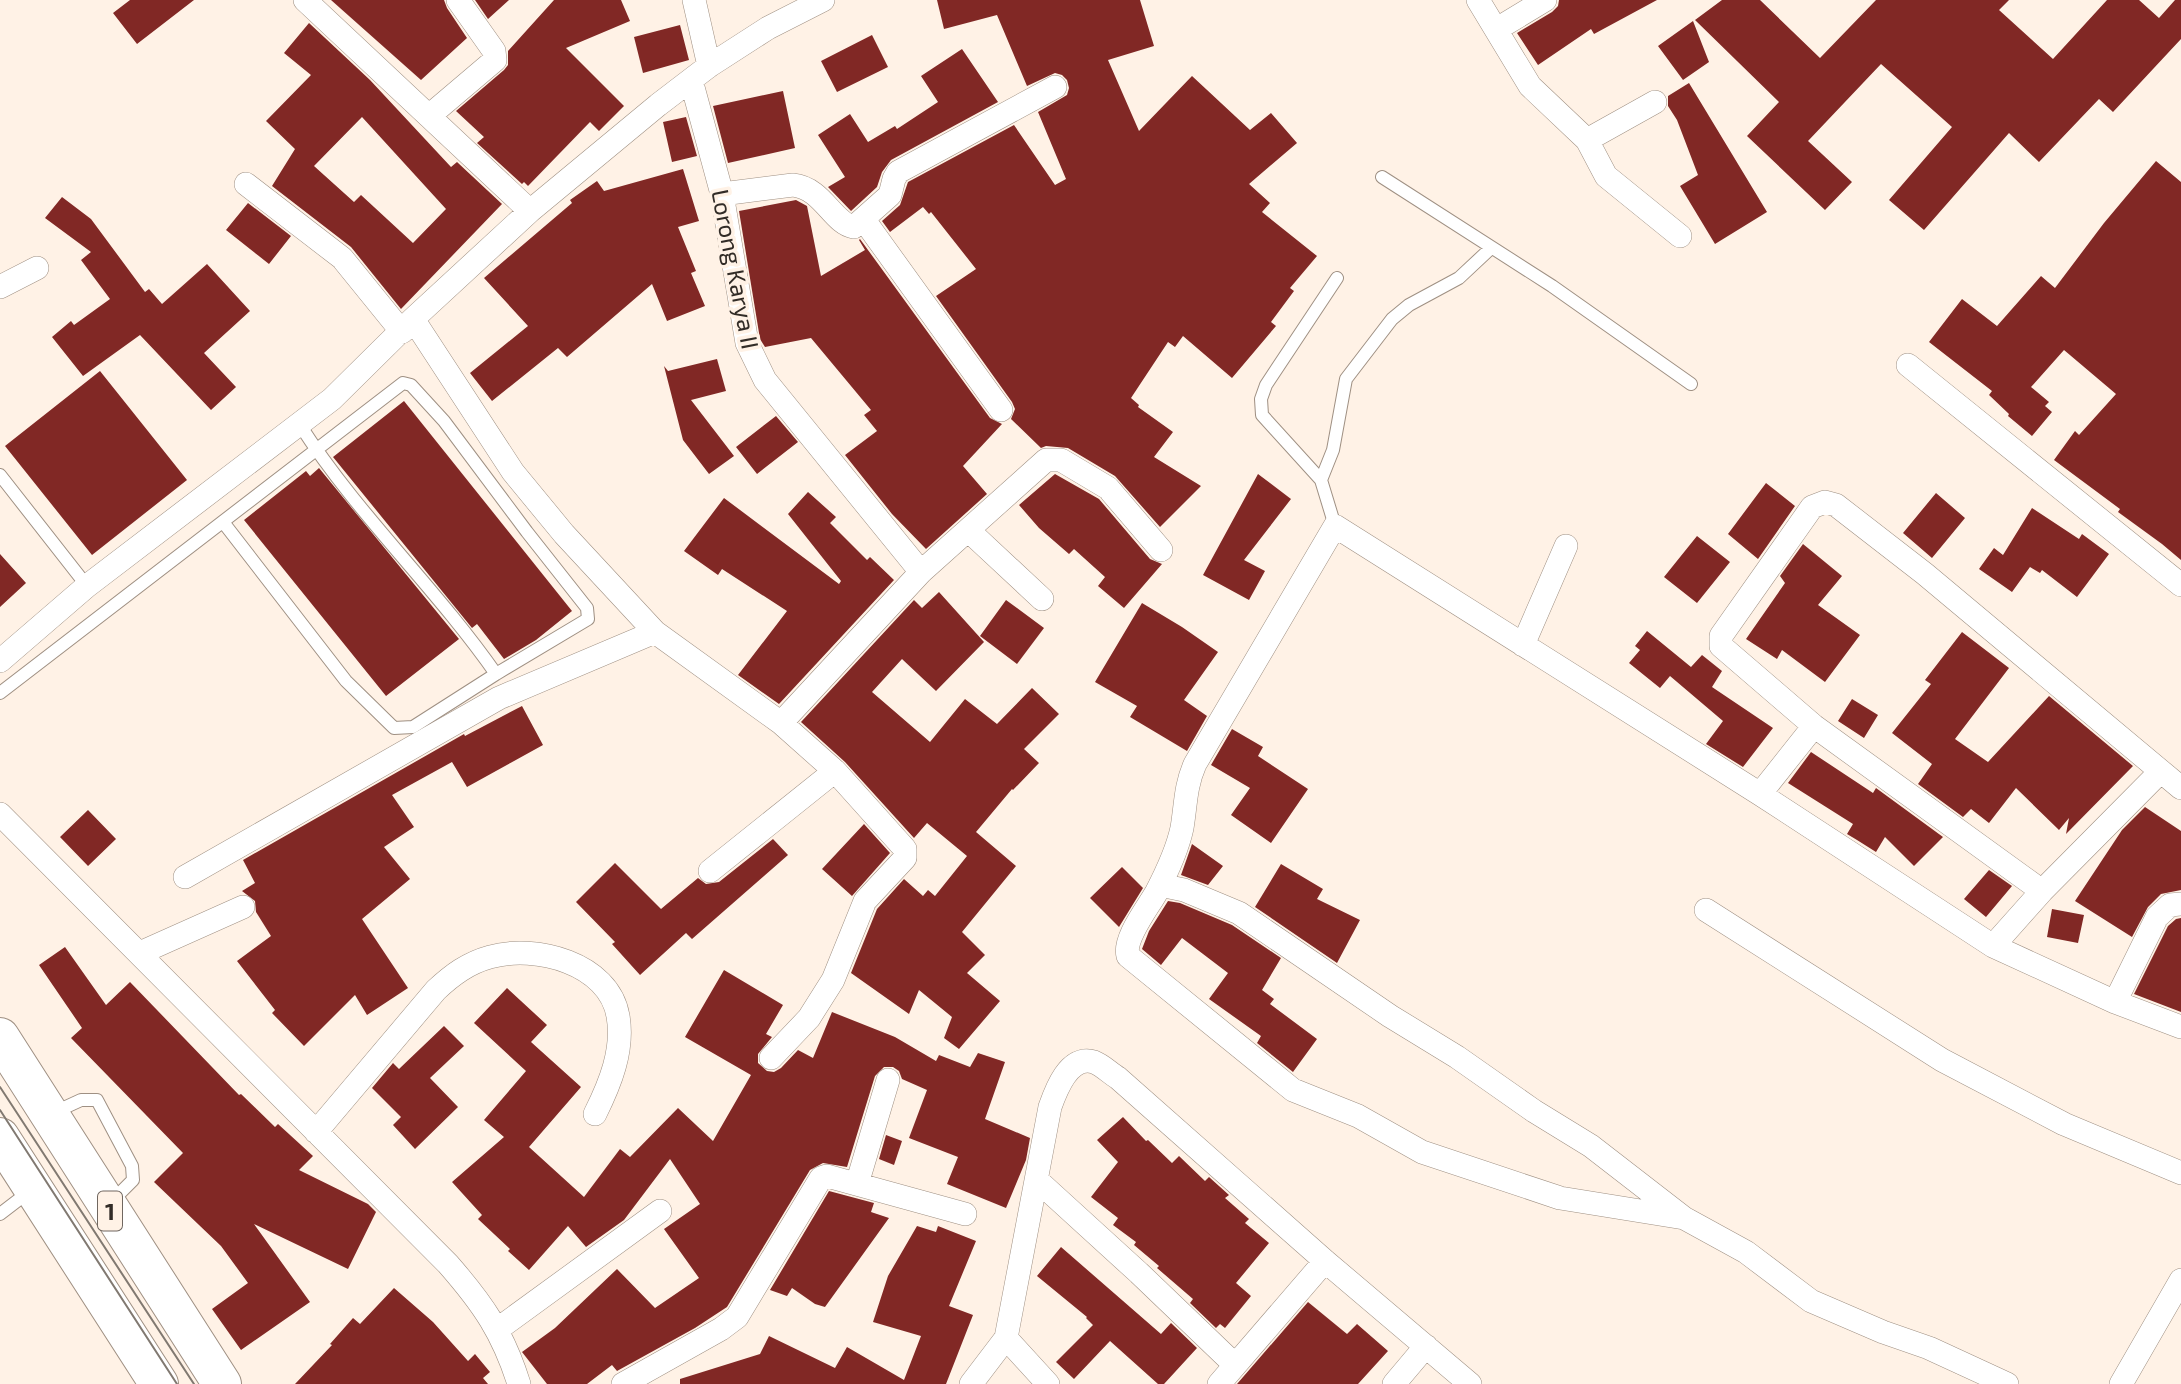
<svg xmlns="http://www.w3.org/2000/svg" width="2181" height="1384" font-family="'Exo 2',sans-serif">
<rect width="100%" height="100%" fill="#fff2e6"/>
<path fill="#812825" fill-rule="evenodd" d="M 130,0 L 194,0 L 137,44 L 113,13 Z
M 331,0 L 444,0 L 447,8 L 467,38 L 421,80 Z
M 475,0 L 509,0 L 488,19 Z
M 554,0 L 621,0 L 630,21 L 566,48 L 624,106 L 599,131 L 590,122 L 528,186 L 524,182 L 522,184 L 477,143 L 484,137 L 456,111 L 504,70 L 508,65 L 508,51 Z
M 937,0 L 1140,0 L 1154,46 L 1108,60 L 1139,131 L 1192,76 L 1250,130 L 1271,113 L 1297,143 L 1249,184 L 1270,203 L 1262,212 L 1317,256 L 1290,288 L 1294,291 L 1271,322 L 1276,326 L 1232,378 L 1183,336 L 1175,347 L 1168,342 L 1131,398 L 1139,405 L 1138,407 L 1173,432 L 1154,457 L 1201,486 L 1160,527 L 1115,476 L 1068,448 L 1046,446 L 1041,448 L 1011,419 L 1015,409 L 1012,402 L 936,296 L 976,269 L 931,212 L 929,214 L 923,207 L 890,232 L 882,221 L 900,205 L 908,182 L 1014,125 L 1055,185 L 1066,179 L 1038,112 L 1067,95 L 1069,88 L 1067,80 L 1062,75 L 1055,73 L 1027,86 L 997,15 L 944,29 Z
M 1559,0 L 1657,0 L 1594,34 L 1591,29 L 1538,65 L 1517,33 L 1552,12 L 1558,6 Z
M 1722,0 L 1760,0 L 1820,58 L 1876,0 L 2009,0 L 1999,10 L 2053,59 L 2107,0 L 2139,0 L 2159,18 L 2175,0 L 2181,0 L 2181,39 L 2113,112 L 2099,99 L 2039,162 L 2009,133 L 1924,230 L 1889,200 L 1952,127 L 1881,64 L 1808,141 L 1852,182 L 1825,210 L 1747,136 L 1779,102 L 1695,20 Z
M 1693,21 L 1709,62 L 1683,80 L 1658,46 Z
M 309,23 L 370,80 L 451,167 L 457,162 L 502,204 L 401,309 L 351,247 L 272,186 L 295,149 L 266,121 L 311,75 L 284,53 ZM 362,117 L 446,209 L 413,243 L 361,195 L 354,202 L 314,166 Z
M 680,25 L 689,60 L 643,73 L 634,37 Z
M 872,35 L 888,67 L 837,92 L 821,61 Z
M 962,49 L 998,102 L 891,160 L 882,172 L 877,187 L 851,211 L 828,187 L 845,177 L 818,135 L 850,114 L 868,142 L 895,126 L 897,129 L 938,102 L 921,76 Z
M 1689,83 L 1767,212 L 1715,244 L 1680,186 L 1698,175 L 1677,120 L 1668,106 L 1668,96 Z
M 783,91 L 795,148 L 728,163 L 713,106 Z
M 686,117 L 697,156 L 672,162 L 663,122 Z
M 2156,161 L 2181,182 L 2181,560 L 2162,544 L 2118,512 L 2120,509 L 2054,460 L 2075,431 L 2079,435 L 2116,394 L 2064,350 L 2031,387 L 2049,402 L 2045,406 L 2052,412 L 2032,436 L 2008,416 L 2009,414 L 1989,395 L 1992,391 L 1929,342 L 1962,299 L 1997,326 L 2041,276 L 2055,288 L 2104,223 Z
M 683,169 L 699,221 L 678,227 L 696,271 L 691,273 L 705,306 L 667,321 L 652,284 L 567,357 L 558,348 L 492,401 L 470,373 L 528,326 L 484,278 L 572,203 L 570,200 L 597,181 L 604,191 Z
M 62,197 L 91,219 L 145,292 L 149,289 L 162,304 L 207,264 L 250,311 L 204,353 L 236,387 L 211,410 L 140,335 L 83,376 L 52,337 L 71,321 L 74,325 L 110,299 L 81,260 L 91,252 L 45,218 Z
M 796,200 L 807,206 L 821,276 L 865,250 L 859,240 L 860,239 L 990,418 L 1002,424 L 963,466 L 987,494 L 926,549 L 892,514 L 845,455 L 877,431 L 864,415 L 871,410 L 811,338 L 765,347 L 760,339 L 739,211 Z
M 248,203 L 291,236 L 269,264 L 226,230 Z
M 717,359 L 726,391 L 691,400 L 734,456 L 709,474 L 683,440 L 664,366 L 668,371 Z
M 100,371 L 187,480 L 92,555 L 5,446 Z
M 404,401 L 572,611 L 536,640 L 504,659 L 477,624 L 472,628 L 333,457 Z
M 776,416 L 798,442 L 757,474 L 736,447 Z
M 319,468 L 459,639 L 386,696 L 244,520 L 306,471 L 310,476 Z
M 1055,474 L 1099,499 L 1150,559 L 1162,564 L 1124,608 L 1098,586 L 1105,577 L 1074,549 L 1069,554 L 1039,528 L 1019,505 Z
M 1258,474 L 1291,499 L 1244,560 L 1265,571 L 1249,600 L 1203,575 Z
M 1766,483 L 1795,506 L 1758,559 L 1728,534 Z
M 808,492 L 836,517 L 830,523 L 867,560 L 870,557 L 894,580 L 779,704 L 738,675 L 787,611 L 722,569 L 718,575 L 684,551 L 724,498 L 839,584 L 841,581 L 788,514 Z
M 1936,493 L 1965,518 L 1932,558 L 1903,533 Z
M 2032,508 L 2079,539 L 2082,534 L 2109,554 L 2077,597 L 2042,570 L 2040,573 L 2030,567 L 2012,592 L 1979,569 L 1994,548 L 2003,555 Z
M 1697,536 L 1730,562 L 1697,603 L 1664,577 Z
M 1803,544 L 1842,576 L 1818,605 L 1860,635 L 1825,682 L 1782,650 L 1777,659 L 1746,639 L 1785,583 L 1780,576 Z
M 0,554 L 26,583 L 0,607 Z
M 939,592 L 984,642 L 936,691 L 902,659 L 872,692 L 930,742 L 965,699 L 997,724 L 1032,688 L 1059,714 L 1024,749 L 1039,763 L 1013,790 L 1012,789 L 976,832 L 1016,866 L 962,932 L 985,955 L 967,973 L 1000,1001 L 959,1049 L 944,1038 L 952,1017 L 919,990 L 909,1014 L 851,973 L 877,909 L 904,879 L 923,896 L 928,890 L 935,896 L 967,856 L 927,823 L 914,838 L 845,762 L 801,722 L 914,600 L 922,608 Z
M 1006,600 L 1044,628 L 1017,664 L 980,636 Z
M 1142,603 L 1182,627 L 1218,652 L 1184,700 L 1207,716 L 1187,751 L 1130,717 L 1137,706 L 1095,682 Z
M 1647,631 L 1691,667 L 1702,655 L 1722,671 L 1712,687 L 1773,728 L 1743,767 L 1706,744 L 1723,721 L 1670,676 L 1660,688 L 1629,663 L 1640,650 L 1635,646 Z
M 1962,632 L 2009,668 L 1955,739 L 1988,762 L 2049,696 L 2133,766 L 2066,834 L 2069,818 L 2059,830 L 2016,788 L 1989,823 L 1971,809 L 1963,817 L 1918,784 L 1932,764 L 1892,733 L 1931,684 L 1925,680 Z
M 1852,699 L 1878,715 L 1864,738 L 1838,721 Z
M 522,706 L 543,745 L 467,787 L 452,762 L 392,795 L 414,827 L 384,847 L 410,879 L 362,919 L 408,988 L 367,1015 L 355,995 L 304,1046 L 272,1013 L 275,1010 L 237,961 L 271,936 L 256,912 L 255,901 L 242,891 L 255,883 L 243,860 L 464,734 L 465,736 Z
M 1232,729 L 1263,747 L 1258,756 L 1308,789 L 1271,843 L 1231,815 L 1250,788 L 1211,765 Z
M 1811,752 L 1873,793 L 1876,788 L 1943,837 L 1914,866 L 1885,837 L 1876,852 L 1857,840 L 1847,834 L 1853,824 L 1788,783 Z
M 2145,807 L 2181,831 L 2181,890 L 2161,894 L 2148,907 L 2132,937 L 2075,901 L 2122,830 Z
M 88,810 L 116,839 L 88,866 L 60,837 Z
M 864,824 L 890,853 L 852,896 L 822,869 Z
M 773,839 L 788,855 L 692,939 L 686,933 L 640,975 L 612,944 L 615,942 L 576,902 L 615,863 L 661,909 L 698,878 L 706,884 L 719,882 Z
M 1192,844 L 1223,866 L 1208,885 L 1181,875 Z
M 1281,864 L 1323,889 L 1317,899 L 1360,920 L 1337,963 L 1255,907 Z
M 1122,867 L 1143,888 L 1119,927 L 1090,898 Z
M 1989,870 L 2012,886 L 1986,917 L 1964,899 Z
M 1168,901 L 1180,903 L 1232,925 L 1281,958 L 1262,990 L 1274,999 L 1270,1004 L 1317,1039 L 1293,1072 L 1257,1043 L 1261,1036 L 1209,999 L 1228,973 L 1182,938 L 1161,965 L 1142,949 L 1149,931 Z
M 2052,909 L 2084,915 L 2078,943 L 2047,937 Z
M 2181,918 L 2181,1012 L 2134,994 L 2168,926 L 2176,919 Z
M 65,947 L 106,1005 L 130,982 L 239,1095 L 241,1094 L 275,1127 L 278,1124 L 313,1156 L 299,1170 L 368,1204 L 376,1212 L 348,1269 L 254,1224 L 310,1302 L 241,1350 L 212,1309 L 248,1283 L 221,1246 L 154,1182 L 183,1153 L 71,1038 L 82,1028 L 39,965 Z
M 724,970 L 783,1005 L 766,1034 L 772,1037 L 758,1054 L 758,1063 L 767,1071 L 774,1072 L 781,1068 L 798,1050 L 813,1058 L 832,1012 L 895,1037 L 936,1061 L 939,1055 L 970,1067 L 978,1053 L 1005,1062 L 985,1119 L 1030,1138 L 1026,1160 L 1006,1208 L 947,1184 L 958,1157 L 909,1138 L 927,1090 L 902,1079 L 899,1071 L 893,1067 L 884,1067 L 875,1076 L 847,1167 L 823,1163 L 810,1170 L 727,1307 L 695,1328 L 617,1371 L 612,1365 L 587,1384 L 547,1384 L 522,1352 L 555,1328 L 617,1269 L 655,1308 L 699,1278 L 664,1229 L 700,1204 L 670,1159 L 624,1220 L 586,1247 L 568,1226 L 529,1270 L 508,1251 L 510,1249 L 478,1219 L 482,1215 L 452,1182 L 504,1137 L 484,1120 L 526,1071 L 474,1023 L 507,988 L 547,1025 L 531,1042 L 581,1087 L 529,1147 L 584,1197 L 620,1149 L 630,1157 L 678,1108 L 713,1141 L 751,1075 L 685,1037 Z
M 444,1026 L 464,1046 L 430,1078 L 458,1107 L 415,1149 L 393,1125 L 401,1117 L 372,1088 L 393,1063 L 399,1069 Z
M 1123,1117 L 1146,1141 L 1148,1140 L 1172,1163 L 1179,1156 L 1205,1181 L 1209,1177 L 1229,1195 L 1225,1198 L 1249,1219 L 1245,1223 L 1269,1243 L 1236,1283 L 1251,1296 L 1225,1328 L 1220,1324 L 1216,1328 L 1190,1303 L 1193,1299 L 1157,1268 L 1159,1266 L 1134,1245 L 1136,1242 L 1113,1225 L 1118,1218 L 1091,1197 L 1118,1162 L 1097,1140 Z
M 886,1135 L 902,1141 L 894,1165 L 879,1159 Z
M 829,1191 L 874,1203 L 871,1212 L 889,1218 L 825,1307 L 815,1304 L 792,1288 L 787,1296 L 770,1290 Z
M 917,1226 L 936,1232 L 938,1226 L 976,1241 L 949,1306 L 973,1315 L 946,1384 L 680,1384 L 680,1379 L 760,1354 L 769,1336 L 835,1368 L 847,1347 L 904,1380 L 921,1336 L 873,1322 L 888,1276 Z
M 1061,1247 L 1161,1334 L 1171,1323 L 1197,1348 L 1164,1384 L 1158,1384 L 1110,1341 L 1074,1379 L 1056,1362 L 1093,1325 L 1086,1318 L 1087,1317 L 1037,1276 Z
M 394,1288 L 433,1322 L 468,1361 L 475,1354 L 490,1372 L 483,1378 L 488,1384 L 295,1384 L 332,1345 L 330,1344 L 353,1318 L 360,1324 Z
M 1308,1302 L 1347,1334 L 1357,1324 L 1388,1351 L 1358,1384 L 1237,1384 Z"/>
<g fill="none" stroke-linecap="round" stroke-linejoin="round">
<defs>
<path id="lane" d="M 1382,177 L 1552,286 L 1691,384
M 300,425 C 357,514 436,588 496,674
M 0,475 L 87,586
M 1321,480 L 1333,450 L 1346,379 L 1392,319 L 1409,305 L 1459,278 L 1490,249
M 1335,526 L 1321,480 L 1262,415 L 1261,399 L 1266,385 L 1337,278
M 0,693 L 403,383 L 411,385 L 444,421 L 527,532 L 587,608 L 588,619 L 496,674 L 413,727 L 394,728 L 346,681 L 223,522
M 55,1112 L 81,1100 L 97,1100 L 132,1166 L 133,1180 L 112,1201
M 0,1214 L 30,1191"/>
<path id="street" d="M 305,0 L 530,211
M 694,0 L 709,66
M 1478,0 L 1530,86 L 1587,140 L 1606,176 L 1680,236
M 1497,29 L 1545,0
M 691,80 L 722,194 L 747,343 L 765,380 L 921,572
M 429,116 L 495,60 L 494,51 L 458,0
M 1587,140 L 1655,102
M 246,184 L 342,258 L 402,332
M 722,194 L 793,185 C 823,188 833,224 854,227 L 890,195 L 894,179 L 898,172 L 1055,87
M 864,220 L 1001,410
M 0,287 L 37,268
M 413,319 L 513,472 L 564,534 L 655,632 L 781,723 L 835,771 L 905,849 L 905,858 L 865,901 L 833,980 L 809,1018 L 771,1058
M 1908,365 L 2181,585
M 968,530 L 1042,599
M 1523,645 L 1566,546
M 0,661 L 87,586 L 332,399 L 413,319 L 530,211 L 658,105 L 709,66 L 768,28 L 823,0
M 781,723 L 921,572 L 1046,460 L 1061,460 L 1108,488 L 1161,550
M 1760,794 L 1814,726
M 0,814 L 448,1264 C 483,1304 503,1333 519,1384
M 710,871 L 835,771
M 185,877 L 499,698 L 655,632
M 1160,885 L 1184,890 L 1239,913 L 1390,1016 L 1457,1057 L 1534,1111 L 1591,1146 L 1684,1218 L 1746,1252 L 1811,1301 L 1883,1332 L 1929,1348 L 2007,1384
M 2042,891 L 1814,726 L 1721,646 L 1721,636 L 1812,507 L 1825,502 L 1836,505 L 1925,574 L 2181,788
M 1706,910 L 1942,1060 L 2064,1124 L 2181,1173
M 1993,946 L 2042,891 L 2160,772
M 140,953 L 243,907
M 2115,1002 L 2157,917 L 2170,905 L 2181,904
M 316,1132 L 436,990 C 452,975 468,963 490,957 C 535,944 609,963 618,1016 C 624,1050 610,1084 595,1114
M 1037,1180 L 1139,1273 L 1235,1365
M 857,1184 L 888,1080
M 1684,1218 L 1560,1198 L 1422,1152 L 1358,1116 L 1293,1090 L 1128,956 C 1123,939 1147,909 1156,893 C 1167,872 1177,851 1182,828 C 1186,804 1185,787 1195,764 L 1335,526 L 1760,794 L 1993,946 L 2115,1002 L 2181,1027
M 498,1329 L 660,1211
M 1006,1338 L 1048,1384
M 623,1384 L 721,1329 L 737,1317 L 821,1178 L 827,1176 L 965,1214
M 971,1384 L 1006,1338 L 1050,1107 C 1056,1090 1069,1054 1094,1062 C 1102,1065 1110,1073 1118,1078 L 1325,1261 L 1470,1384
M 1219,1384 L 1325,1261
M 1394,1384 L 1426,1346
M 2121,1384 L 2181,1280"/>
<path id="highway" d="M 0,1037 L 222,1384
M 0,1137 L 159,1384"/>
</defs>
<use href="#lane" stroke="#9f9083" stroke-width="14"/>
<use href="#street" stroke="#9f9083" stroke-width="24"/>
<use href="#highway" stroke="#9f9083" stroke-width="40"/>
<use href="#lane" stroke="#fff" stroke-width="12"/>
<use href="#street" stroke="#fff" stroke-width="23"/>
<use href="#highway" stroke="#fff" stroke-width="38"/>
<path stroke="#817971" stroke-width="2" d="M 0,1087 L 194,1384
M 0,1110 L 177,1384"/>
</g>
<g text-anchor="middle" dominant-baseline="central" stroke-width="7" stroke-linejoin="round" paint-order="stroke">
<rect fill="#fff2e6" stroke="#706760" stroke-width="2" x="98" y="1191.5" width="24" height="39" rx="5"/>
<g font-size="23" font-weight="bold" fill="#322c27">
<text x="110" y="1211">1</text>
</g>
<g font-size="24" fill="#322c27" stroke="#fff2e6">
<text transform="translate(736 269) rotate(79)">Lorong Karya II</text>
</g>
</g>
</svg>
